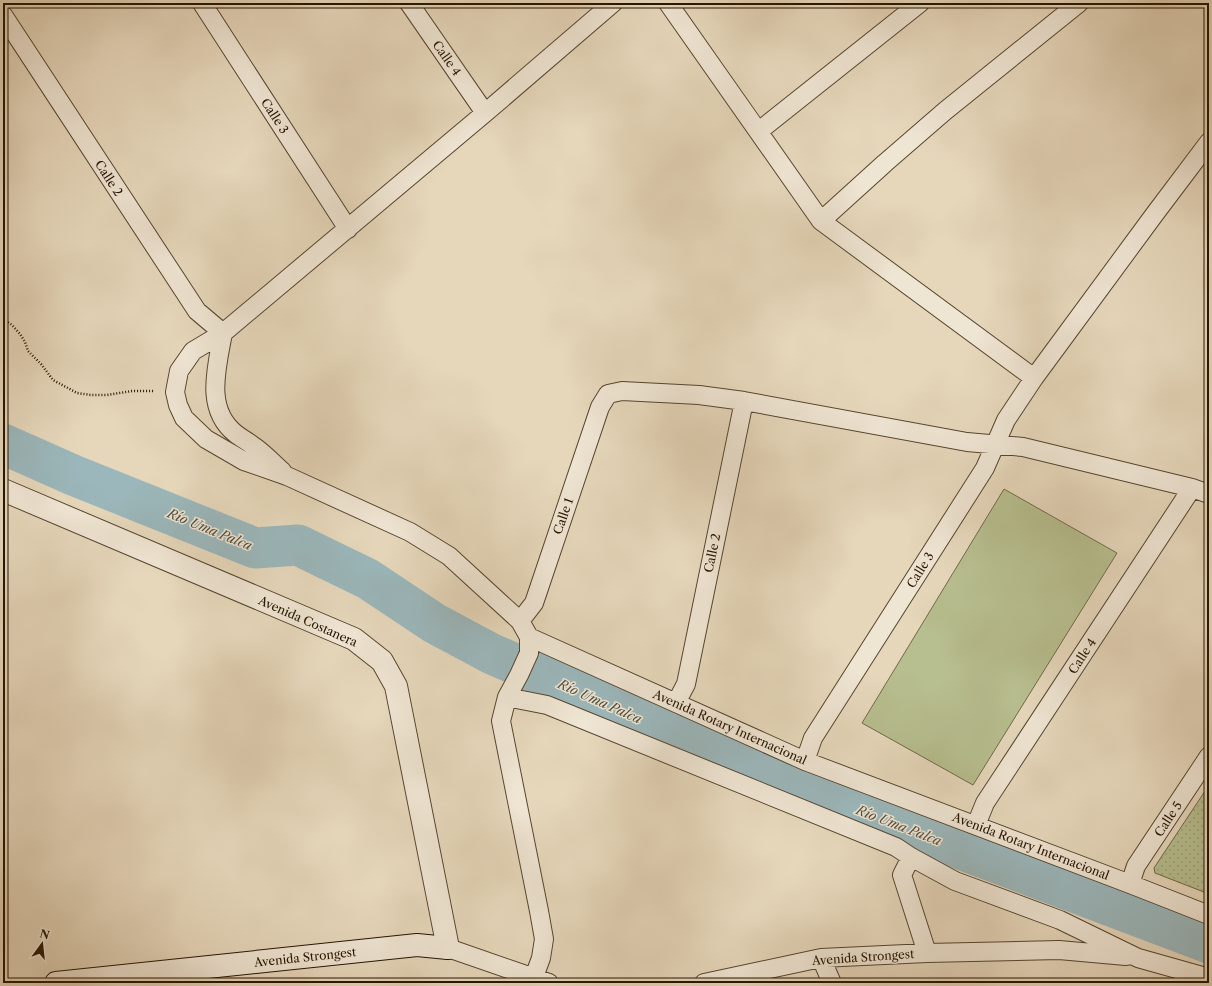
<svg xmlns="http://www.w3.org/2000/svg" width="1212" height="986" font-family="'Libre Caslon Text',serif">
<defs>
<pattern id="park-dots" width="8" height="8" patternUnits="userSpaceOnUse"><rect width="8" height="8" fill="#b7be8f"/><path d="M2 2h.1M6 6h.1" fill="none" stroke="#9da27a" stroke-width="1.8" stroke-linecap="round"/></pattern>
</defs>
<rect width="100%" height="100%" fill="#e6d7bb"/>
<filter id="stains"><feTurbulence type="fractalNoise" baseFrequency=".005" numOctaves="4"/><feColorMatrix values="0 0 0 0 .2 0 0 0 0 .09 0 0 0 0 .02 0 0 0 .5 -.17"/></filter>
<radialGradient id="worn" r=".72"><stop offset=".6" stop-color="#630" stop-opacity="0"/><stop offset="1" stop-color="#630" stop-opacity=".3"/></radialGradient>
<path fill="#b7be8f" stroke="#6e6a48" d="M 1004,489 L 1117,553 L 973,785 L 862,723 Z"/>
<path fill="url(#park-dots)" stroke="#6e6a48" d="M 1209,785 L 1209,894 L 1155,873 L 1154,868 Z"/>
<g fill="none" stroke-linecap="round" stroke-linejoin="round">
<path stroke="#9bb7bb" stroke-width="41" d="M 3,444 L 73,475 L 255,548 L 298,545 L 368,579 L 434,623 L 492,654 L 782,780 L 915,832 L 1209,943"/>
<defs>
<path id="minor" d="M 202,3 L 348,229
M 409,3 L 485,113
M 613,3 L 485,113 L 223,333 L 193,351 L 179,371 L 175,392 L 178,405 L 184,418 L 206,439 L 244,461 L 287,476 L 410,532 L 449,556 L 520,621 L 529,637 L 805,761 L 1130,884 L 1209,915
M 668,3 L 821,221 L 1034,378
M 3,15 L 197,311 L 223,333
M 759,131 L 920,3
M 821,221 L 885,163 L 945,111 L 1079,3
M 223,333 C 217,367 204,409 236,434 C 241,438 247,441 252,445 C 263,452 272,462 282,471
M 520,621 L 534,603 L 600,407 L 608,394 L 622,391 L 699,395 L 744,401 L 967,442 L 1023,447 L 1192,488 L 1209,494
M 529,637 L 529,653 L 519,675 L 507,697 L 501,721 L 539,911 L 544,939 L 541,958 L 534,977
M 507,697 L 547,705 L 896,847 L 911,857 L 955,881 L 1060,920 L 1138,958 L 1209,978
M 676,703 L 686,684 L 744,401
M 805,761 L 813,738 L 985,468 L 1006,420 L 1034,378 L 1154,215 L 1209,142
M 976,825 L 985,803 L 1192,488
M 911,857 L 902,875 L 927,953
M 1130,884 L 1136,866 L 1209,756
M 448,948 L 549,983
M 821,958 L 832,983
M 704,983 L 821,958 L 927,953 L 1059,950 L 1126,956"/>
<path id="tertiary" d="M 3,490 L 354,639 L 382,661 L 396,686 L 448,948"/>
<path id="secondary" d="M 56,983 L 417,945 L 448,948"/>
</defs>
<use href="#minor" stroke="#56462f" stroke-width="20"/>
<use href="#tertiary" stroke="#56462f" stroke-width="24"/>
<use href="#secondary" stroke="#261500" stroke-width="24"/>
<path stroke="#261500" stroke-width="2.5" stroke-dasharray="1 2" stroke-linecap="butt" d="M 3,319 L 12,325 L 20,334 L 25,342 L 28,351 L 41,364 L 53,380 L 77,393 L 91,395 L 107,395 L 132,391 L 155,391"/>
<use href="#minor" stroke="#efe5d3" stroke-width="18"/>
<use href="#tertiary" stroke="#efe5d3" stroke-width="22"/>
<use href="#secondary" stroke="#efe5d3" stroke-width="22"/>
</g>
<g text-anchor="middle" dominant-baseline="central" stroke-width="3" stroke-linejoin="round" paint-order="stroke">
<g font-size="12" fill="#261500" stroke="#efe5d3">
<text transform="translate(447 58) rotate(55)">Calle 4</text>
<text transform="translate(275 116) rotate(57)">Calle 3</text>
<text transform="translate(109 178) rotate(57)">Calle 2</text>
<text transform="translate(563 516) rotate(-71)">Calle 1</text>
<text transform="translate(712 553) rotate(-78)">Calle 2</text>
<text transform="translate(920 570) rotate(-58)">Calle 3</text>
<text transform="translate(308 621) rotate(24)">Avenida Costanera</text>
<text transform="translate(1082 656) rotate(-57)">Calle 4</text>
<text transform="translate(730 727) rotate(24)">Avenida Rotary Internacional</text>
<text transform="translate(1168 819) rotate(-57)">Calle 5</text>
<text transform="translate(1031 846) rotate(21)">Avenida Rotary Internacional</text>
<text transform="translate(305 957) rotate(-6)">Avenida Strongest</text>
<text transform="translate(863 957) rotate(-4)">Avenida Strongest</text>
</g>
<g font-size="13" font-style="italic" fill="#4f4e41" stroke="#efe5d3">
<text transform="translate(210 529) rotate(22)">Río Uma Palca</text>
<text transform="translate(600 701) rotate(24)">Río Uma Palca</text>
<text transform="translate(899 825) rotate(21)">Río Uma Palca</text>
</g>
</g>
<rect width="1212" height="986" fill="none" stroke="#e6d7bb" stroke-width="16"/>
<rect x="4" y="4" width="1204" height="978" fill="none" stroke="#261500" stroke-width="2"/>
<rect x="8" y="8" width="1196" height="970" fill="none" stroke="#261500"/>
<g transform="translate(42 944) rotate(15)" stroke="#efe5d3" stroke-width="3" paint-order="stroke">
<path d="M0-3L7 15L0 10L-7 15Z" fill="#261500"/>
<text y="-6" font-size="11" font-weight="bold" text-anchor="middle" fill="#261500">N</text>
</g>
<rect width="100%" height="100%" filter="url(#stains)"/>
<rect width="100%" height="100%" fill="url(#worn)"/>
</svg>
